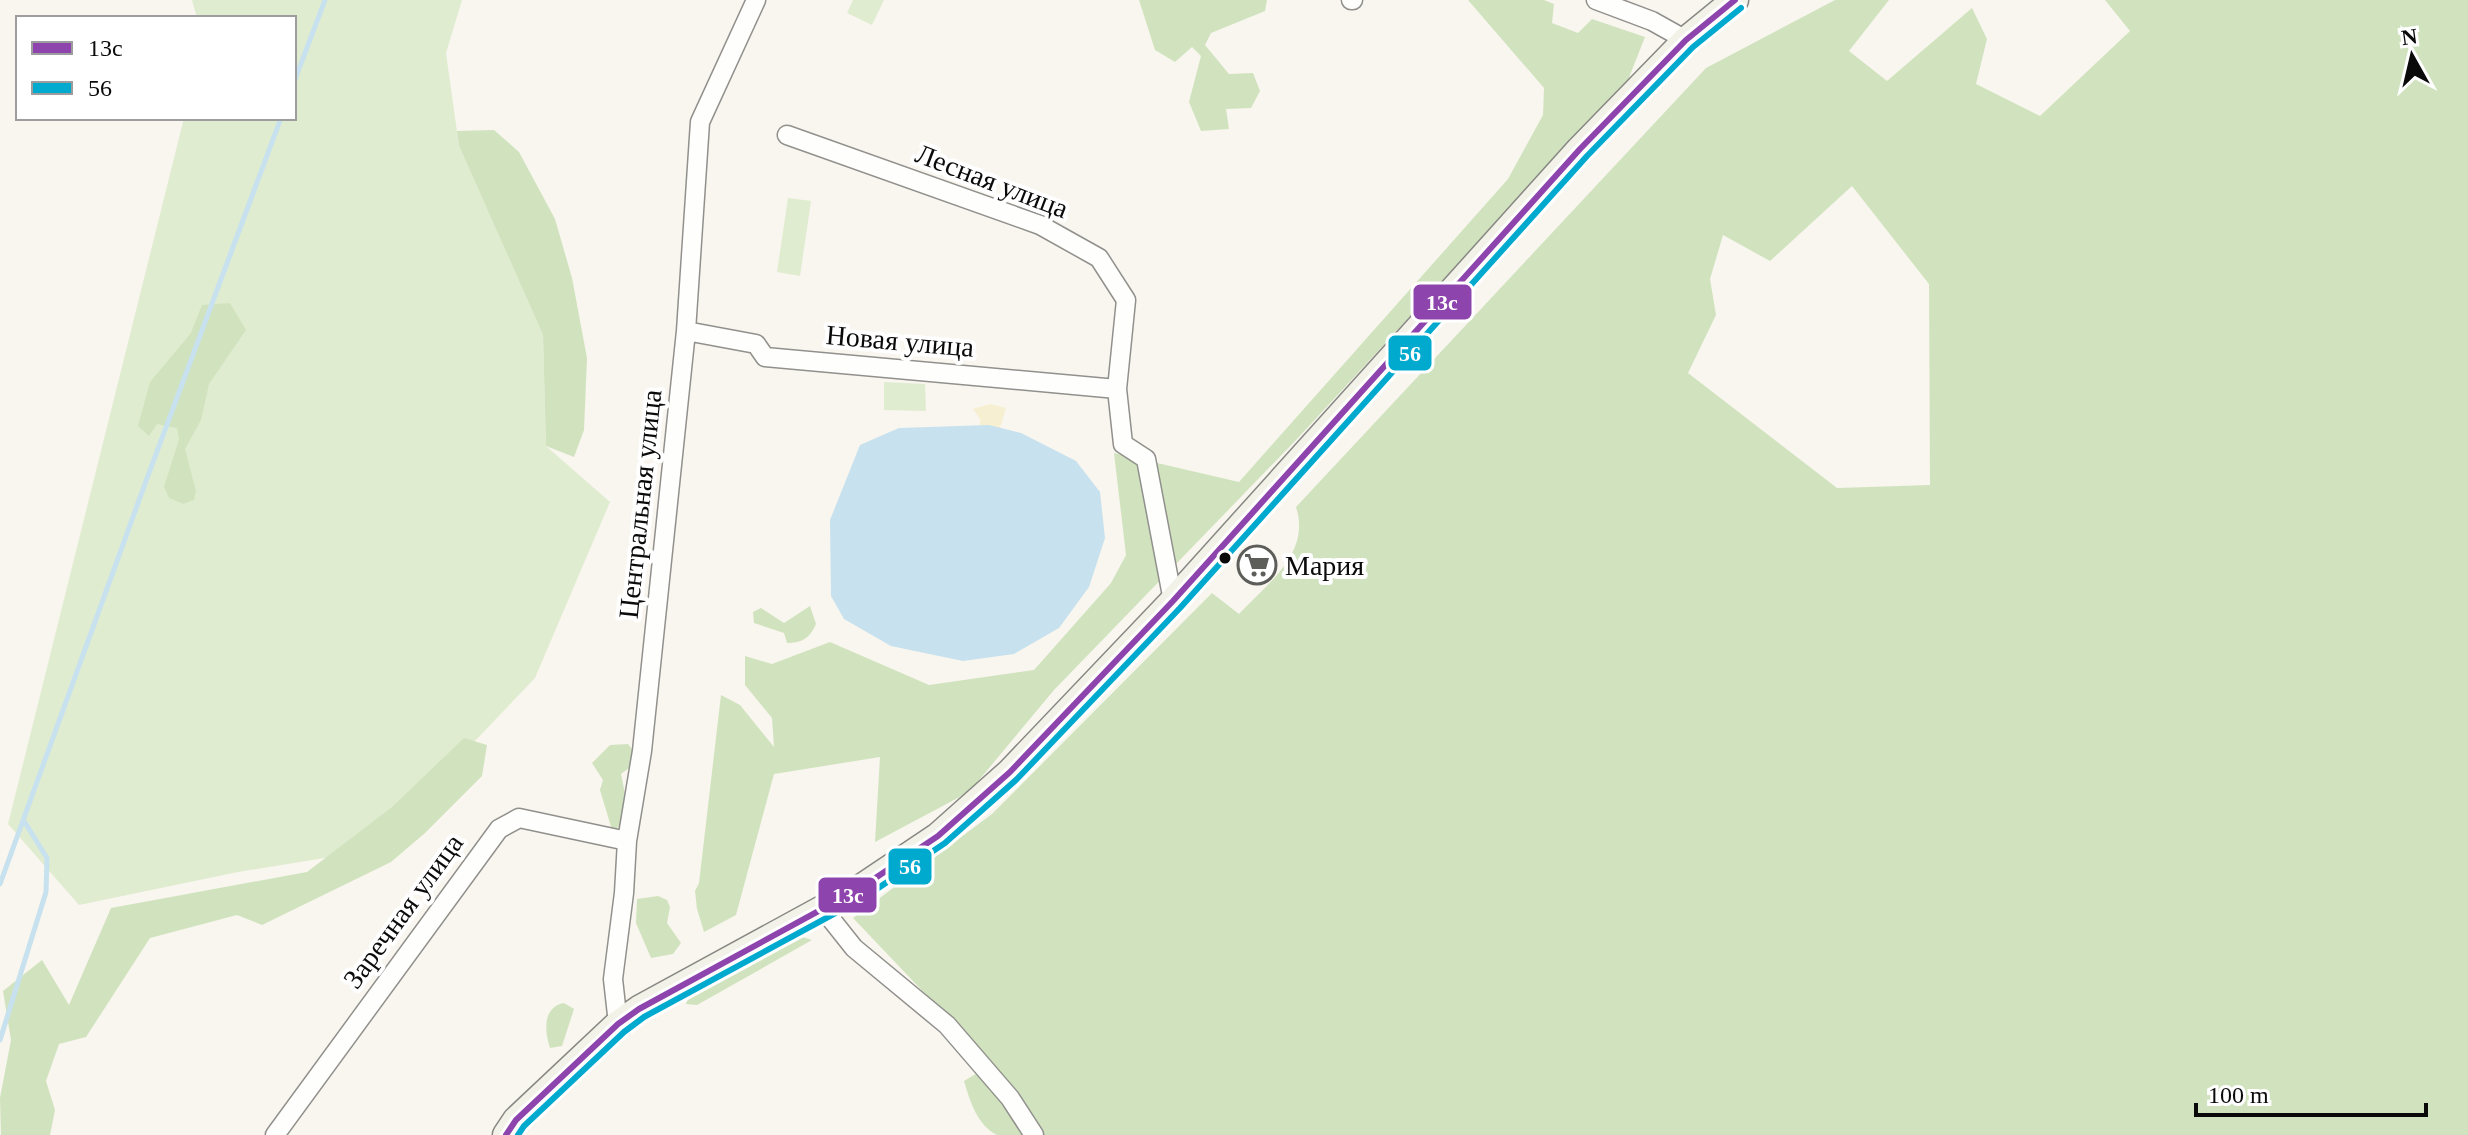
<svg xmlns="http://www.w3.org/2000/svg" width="2468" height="1135" font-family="'Times New Roman',serif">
<rect width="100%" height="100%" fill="#f8f6ee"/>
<path fill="#e0ecd0" d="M 192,0 L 462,0 L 446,53 L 459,146 L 543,335 L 546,446 L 610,502 L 535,678 L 432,786 L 355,853 L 238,872 L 79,905 L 8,824 L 184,118 L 294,118 L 294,18 L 197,18 Z
M 853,0 L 884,0 L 872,25 L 847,13 Z
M 788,198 L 811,201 L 800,276 L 777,272 Z
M 884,382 L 925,384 L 926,411 L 884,410 Z"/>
<path fill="#d1e3be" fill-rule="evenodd" d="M 1139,0 L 1267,0 L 1265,11 L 1211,33 L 1205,45 L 1229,74 L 1253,73 L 1260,91 L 1251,108 L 1226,109 L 1229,129 L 1201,131 L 1189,102 L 1201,56 L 1192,47 L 1175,62 L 1155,50 Z
M 1468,0 L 1544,0 L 1554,4 L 1552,23 L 1578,33 L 1592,19 L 1645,37 L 1628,80 L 1297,439 L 1054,690 L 969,792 L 875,842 L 880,757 L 774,774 L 736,915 L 704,932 L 697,909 L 695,891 L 699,883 L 721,695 L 740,705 L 774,747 L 772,718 L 745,685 L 745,656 L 772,664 L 830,642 L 929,685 L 1034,670 L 1111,583 L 1126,555 L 1114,453 L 1239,482 L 1508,179 L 1543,115 L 1544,88 Z
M 1835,0 L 1889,0 L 1849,51 L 1887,81 L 1972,8 L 1987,39 L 1976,84 L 2040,116 L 2130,31 L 2105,0 L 2468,0 L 2468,1135 L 997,1135 C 977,1125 970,1101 964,1081 L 992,1064 L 853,918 L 992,814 L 1212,593 L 1239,614 C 1268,583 1311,553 1296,507 L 1706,68 ZM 1852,186 L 1929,284 L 1930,485 L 1837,488 L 1688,373 L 1716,315 L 1710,279 L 1723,235 L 1770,261 Z
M 494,130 L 519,152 L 555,219 L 572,278 L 587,358 L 584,430 L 574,457 L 546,446 L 543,335 L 459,146 L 457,131 Z
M 230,303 L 246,330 L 209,384 L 201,420 L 185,449 L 196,491 L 194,500 L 183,504 L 169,498 L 164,487 L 179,439 L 177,428 L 157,424 L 149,436 L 138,426 L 150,382 L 191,333 L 202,305 Z
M 810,606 L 816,624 C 810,638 802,643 787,643 L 784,633 L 754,623 L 753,612 L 761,608 L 784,623 Z
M 464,738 L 487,745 L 482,776 L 425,833 L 391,862 L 262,925 L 237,915 L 150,938 L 86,1037 L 59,1044 L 46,1081 L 55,1110 L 50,1135 L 1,1135 L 0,1098 L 11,1040 L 3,991 L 42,960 L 69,1005 L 111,908 L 307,872 L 392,807 Z
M 628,744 L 634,752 L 633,765 L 621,774 L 628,809 L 623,825 L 612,830 L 600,790 L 603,780 L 592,763 L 610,745 Z
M 658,896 L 667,900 L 670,907 L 667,923 L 681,943 L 673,954 L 651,958 L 636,923 L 637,899 Z
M 796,935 L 812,940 L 697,1005 L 686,1004 L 688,999 L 739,961 Z
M 564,1003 L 574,1009 L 562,1046 L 550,1048 C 544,1030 543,1007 564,1003 Z"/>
<path fill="#f6efd1" d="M 990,404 L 1006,408 L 1000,428 L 980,426 L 980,419 L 973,409 Z"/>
<path fill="#c7e1ef" d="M 989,425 L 1021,433 L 1076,461 L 1100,492 L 1105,538 L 1089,587 L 1059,628 L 1014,654 L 963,661 L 891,646 L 844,619 L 831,596 L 830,520 L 860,445 L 899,428 Z"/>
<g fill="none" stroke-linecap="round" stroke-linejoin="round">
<path stroke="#c7e1ef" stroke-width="5" d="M 294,82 L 325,0
M 0,884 L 146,481 L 281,118
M 0,1040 L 46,892 L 47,858 L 24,821"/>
<defs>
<path id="street" d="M 1351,0 L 1353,0
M 1596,0 L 1652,21 L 1686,40
M 787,135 L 1040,225 L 1099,258 L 1126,300 L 1117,389 L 1123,444 L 1146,459 L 1173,601
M 686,331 L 756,344 L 765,357 L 1117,389
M 823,909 L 854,948 L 947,1025 L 1010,1098 L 1034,1135
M 618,1024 L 613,979 L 624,893 L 627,841 L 642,751 L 686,331 L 700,122 L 756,0
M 275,1135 L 499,829 L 519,818 L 627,841"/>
<path id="secondary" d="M 506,1135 L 516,1120 L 618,1024 L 639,1009 L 859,889 L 938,836 L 1010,772 L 1173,601 L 1580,149 L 1686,40 L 1735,0"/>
</defs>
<use href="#street" stroke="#91908d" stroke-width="21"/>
<use href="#secondary" stroke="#888783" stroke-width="29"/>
<use href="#street" stroke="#fefefc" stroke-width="18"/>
<use href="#secondary" stroke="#f3f2e8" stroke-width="26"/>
<defs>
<path id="bus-1" d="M 506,1135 L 516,1120 L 618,1024 L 639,1009 L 859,889 L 938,836 L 1010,772 L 1173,601 L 1580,149 L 1686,40 L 1735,0"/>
<path id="bus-2" d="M 518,1135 L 524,1126 L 624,1032 L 644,1017 L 865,897 L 945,843 L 1017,779 L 1180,608 L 1587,156 L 1693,47 L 1741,8"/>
</defs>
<use href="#bus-1" stroke="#fff" stroke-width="12"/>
<use href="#bus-2" stroke="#fff" stroke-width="12"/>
<use href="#bus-1" stroke="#8e44ad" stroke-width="6"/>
<use href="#bus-2" stroke="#00a9ce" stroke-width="6"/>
</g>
<defs>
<symbol id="supermarket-ring" viewBox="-11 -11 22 22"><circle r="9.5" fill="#fff" stroke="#5d5d5a" stroke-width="1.5"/><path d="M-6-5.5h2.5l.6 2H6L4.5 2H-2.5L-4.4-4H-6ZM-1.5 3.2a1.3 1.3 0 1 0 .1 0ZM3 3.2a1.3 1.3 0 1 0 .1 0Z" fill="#5d5d5a"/></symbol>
</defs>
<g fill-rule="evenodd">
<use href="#supermarket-ring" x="1235" y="543" width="44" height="44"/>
</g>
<circle fill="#0a0a0a" stroke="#fff" stroke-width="3" cx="1225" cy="558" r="7"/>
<g text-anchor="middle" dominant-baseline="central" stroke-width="8" stroke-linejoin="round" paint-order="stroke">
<g font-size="28" fill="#0a0a0a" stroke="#fff">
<text transform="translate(992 181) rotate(21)">Лесная улица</text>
<text transform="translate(900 341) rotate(5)">Новая улица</text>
<text transform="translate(640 504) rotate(-84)">Центральная улица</text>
<text transform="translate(403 911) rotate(-54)">Заречная улица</text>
</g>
<g font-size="28" fill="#0a0a0a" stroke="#fff" text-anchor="start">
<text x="1285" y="565">Мария</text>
</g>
</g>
<g stroke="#fff" stroke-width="3">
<rect x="1412" y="283" width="61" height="38" rx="8" fill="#8e44ad"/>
<rect x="1387" y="334" width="46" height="38" rx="8" fill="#00a9ce"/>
<rect x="887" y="847" width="46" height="39" rx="8" fill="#00a9ce"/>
<rect x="817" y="876" width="61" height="38" rx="8" fill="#8e44ad"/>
</g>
<g font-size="22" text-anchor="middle" font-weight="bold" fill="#fff">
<text x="1442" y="310">13с</text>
<text x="1410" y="361">56</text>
<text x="910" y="874">56</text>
<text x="848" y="903">13с</text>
</g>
<rect x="16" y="16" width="280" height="104" fill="#ffffff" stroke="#9d9d9d" stroke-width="2"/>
<rect x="32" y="42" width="40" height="12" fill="#8e44ad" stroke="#9d9d9d" stroke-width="2"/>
<text x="88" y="56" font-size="24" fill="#0a0a0a">13с</text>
<rect x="32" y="82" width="40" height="12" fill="#00a9ce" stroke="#9d9d9d" stroke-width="2"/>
<text x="88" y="96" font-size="24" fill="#0a0a0a">56</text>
<g transform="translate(2412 56) rotate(352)" stroke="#ffffff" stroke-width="6" paint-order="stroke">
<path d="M0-6L14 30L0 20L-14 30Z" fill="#0a0a0a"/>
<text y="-12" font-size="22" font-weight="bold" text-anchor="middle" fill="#0a0a0a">N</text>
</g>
<path d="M2196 1103v12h230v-12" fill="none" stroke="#0a0a0a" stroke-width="4"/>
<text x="2208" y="1103" font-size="24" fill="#0a0a0a" stroke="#ffffff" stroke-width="6" paint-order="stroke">100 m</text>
</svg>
